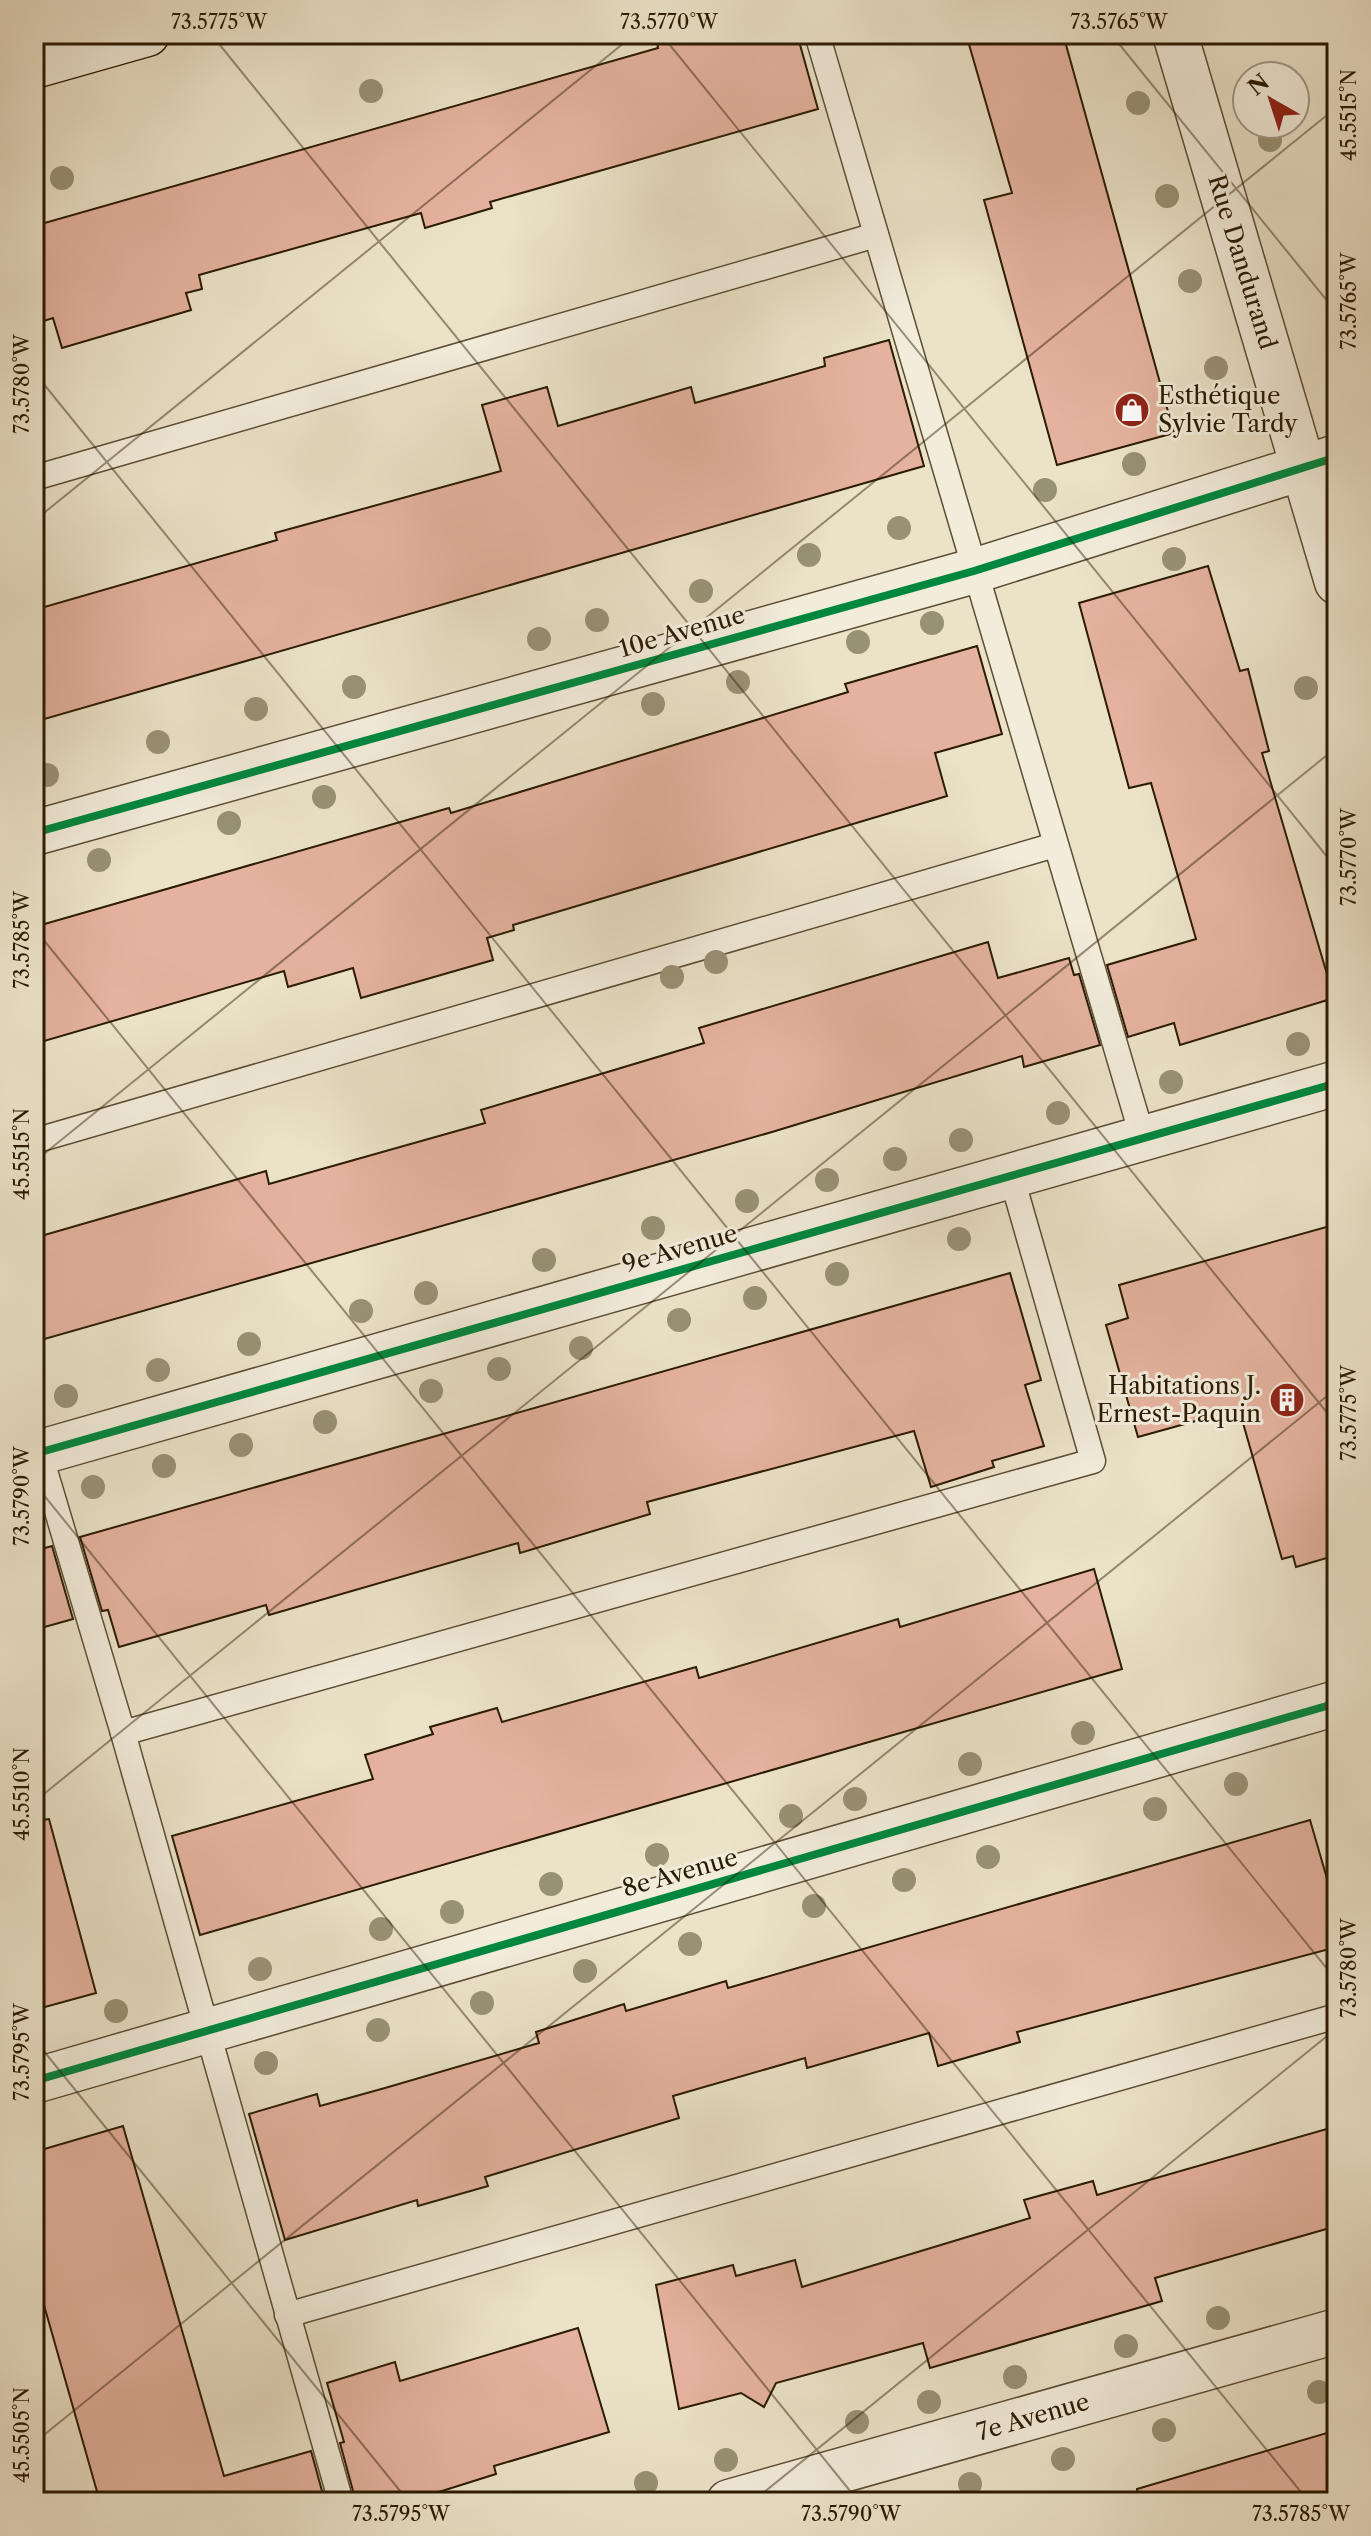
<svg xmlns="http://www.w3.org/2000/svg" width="1371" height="2536" font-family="'Libre Caslon Text',serif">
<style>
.building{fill:#e4b29e;stroke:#2b1b03;stroke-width:2}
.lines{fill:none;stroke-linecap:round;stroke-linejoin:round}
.lane-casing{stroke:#5b4d34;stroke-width:27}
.street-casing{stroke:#5b4d34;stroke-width:47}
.secondary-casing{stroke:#2b1b03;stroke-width:47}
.lane{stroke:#f2ecdb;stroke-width:24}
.street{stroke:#f2ecdb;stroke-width:44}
.secondary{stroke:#f2ecdb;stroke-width:44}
.cycleway-casing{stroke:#f2ecdb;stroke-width:13}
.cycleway{stroke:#00873e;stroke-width:8}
.tree{fill:#989174}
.ticks{fill:none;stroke:#2b1b03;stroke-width:2;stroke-opacity:0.45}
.labels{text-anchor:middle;stroke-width:6;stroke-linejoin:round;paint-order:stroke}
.street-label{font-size:24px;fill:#2b1b03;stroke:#f2ecdb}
.poi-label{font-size:24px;fill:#2b1b03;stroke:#f2ecdb;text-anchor:start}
.neatline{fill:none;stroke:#2b1b03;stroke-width:3}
.ticks-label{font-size:20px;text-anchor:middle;fill:#2b1b03}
</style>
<rect width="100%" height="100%" fill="#ebe2c8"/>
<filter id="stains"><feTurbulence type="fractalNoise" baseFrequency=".0025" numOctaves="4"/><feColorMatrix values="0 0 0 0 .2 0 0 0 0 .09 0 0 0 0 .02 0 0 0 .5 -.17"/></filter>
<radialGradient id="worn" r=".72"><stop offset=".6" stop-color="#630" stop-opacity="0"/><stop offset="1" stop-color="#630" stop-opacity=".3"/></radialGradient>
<!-- building -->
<g class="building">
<polygon points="681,34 797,34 818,109 490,202 492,208 425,228 421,213 199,275 202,289 186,293 191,310 62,348 53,318 34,324 34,226 658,48 657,41"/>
<polygon points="966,34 1063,34 1174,433 1057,465 984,200 1012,193"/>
<polygon points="889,340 924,466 34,722 34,610 277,540 275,533 501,471 482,405 547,387 558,426 691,387 695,403 825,366 824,358"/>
<polygon points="1208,566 1240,671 1248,669 1269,751 1262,753 1334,998 1180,1045 1174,1023 1128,1037 1107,965 1196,939 1151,783 1129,788 1079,603"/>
<polygon points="977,646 1002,734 935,753 947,796 513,925 514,930 487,938 493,960 361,998 353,968 288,987 284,971 34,1044 34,927 449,808 451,813 848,692 845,684"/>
<polygon points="988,942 998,978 1069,958 1074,975 1079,974 1100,1045 1024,1067 1022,1056 772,1132 34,1342 34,1238 266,1171 269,1184 485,1123 481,1110 704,1043 699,1028"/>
<polygon points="1337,1224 1337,1555 1296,1567 1293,1556 1282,1559 1239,1409 1138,1437 1106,1325 1128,1318 1119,1285"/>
<polygon points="1010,1273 1041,1380 1025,1385 1044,1446 992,1461 994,1467 931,1487 914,1431 647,1502 650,1514 520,1553 518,1543 269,1615 266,1605 119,1647 108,1610 102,1611 80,1537"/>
<polygon points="52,1546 73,1619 34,1630 34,1551"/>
<polygon points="1094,1569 1122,1669 200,1935 172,1836 373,1779 365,1755 433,1734 430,1727 497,1708 502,1722 696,1667 699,1678 898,1619 900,1627"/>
<polygon points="49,1819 96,1993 34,2010 34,1821"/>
<polygon points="1310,1820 1337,1913 1337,1947 1017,2032 1020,2042 938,2066 929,2033 807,2068 805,2058 673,2096 679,2118 485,2177 488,2186 418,2206 417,2200 285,2240 249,2114 317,2094 320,2106 385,2088 539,2043 536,2032 624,2004 626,2011 726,1981 728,1988"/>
<polygon points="123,2126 224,2476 311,2451 325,2502 100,2502 34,2270 34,2152"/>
<polygon points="1337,2126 1337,2226 1155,2278 1162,2301 930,2368 923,2343 776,2383 764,2407 741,2393 679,2409 656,2285 733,2265 736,2276 795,2260 802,2287 1030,2218 1024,2200 1093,2181 1097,2195"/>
<polygon points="578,2328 609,2432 494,2466 496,2474 407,2502 356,2502 340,2443 344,2442 327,2383 395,2362 400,2381"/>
<polygon points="1337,2430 1337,2502 1138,2502 1137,2489"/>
</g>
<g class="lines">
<defs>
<g id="lane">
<polyline points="817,34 1143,1139"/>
<polyline points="34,478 876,235"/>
<polyline points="34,1141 1055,845"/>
<polyline points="37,1444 123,1733 341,2502"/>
<polyline points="123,1733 1093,1461 1011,1175"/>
<polyline points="287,2315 1337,2016"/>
</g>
<g id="street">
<polyline points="1175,34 1337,582"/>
<polyline points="34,833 974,571 1337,457"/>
<polyline points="34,1454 1337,1083"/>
<polyline points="34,2081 1337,1703"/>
<polyline points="729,2502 1337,2331"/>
</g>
<polyline id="secondary" points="34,66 147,34"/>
</defs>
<!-- lane casing -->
<use href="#lane" class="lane-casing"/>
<!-- street casing -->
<use href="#street" class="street-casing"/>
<!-- secondary casing -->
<use href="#secondary" class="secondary-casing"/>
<!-- lane -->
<use href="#lane" class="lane"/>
<!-- street -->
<use href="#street" class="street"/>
<!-- secondary -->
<use href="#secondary" class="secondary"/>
<defs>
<g id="cycleway">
<polyline points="34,833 974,571 1337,457"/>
<polyline points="34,1454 1337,1083"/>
<polyline points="34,2081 1337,1703"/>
</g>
</defs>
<!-- cycleway casing -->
<use href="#cycleway" class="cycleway-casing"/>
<!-- cycleway -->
<use href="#cycleway" class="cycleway"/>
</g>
<!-- trees -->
<g class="tree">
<circle cx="371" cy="91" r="12"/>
<circle cx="1138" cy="103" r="12"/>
<circle cx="1270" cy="140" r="12"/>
<circle cx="62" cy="178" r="12"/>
<circle cx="1167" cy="196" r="12"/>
<circle cx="1190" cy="281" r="12"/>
<circle cx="1216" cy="368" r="12"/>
<circle cx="1134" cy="464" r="12"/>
<circle cx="1045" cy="490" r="12"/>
<circle cx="899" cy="528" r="12"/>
<circle cx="809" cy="555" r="12"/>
<circle cx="1174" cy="559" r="12"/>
<circle cx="701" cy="591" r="12"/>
<circle cx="597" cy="620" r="12"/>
<circle cx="932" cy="623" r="12"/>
<circle cx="539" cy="639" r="12"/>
<circle cx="858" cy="642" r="12"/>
<circle cx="738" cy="682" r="12"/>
<circle cx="354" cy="687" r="12"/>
<circle cx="1306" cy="688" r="12"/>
<circle cx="653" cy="704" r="12"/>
<circle cx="256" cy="709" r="12"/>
<circle cx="158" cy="742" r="12"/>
<circle cx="47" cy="775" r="12"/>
<circle cx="324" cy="797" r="12"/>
<circle cx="229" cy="823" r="12"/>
<circle cx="99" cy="860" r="12"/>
<circle cx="716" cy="962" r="12"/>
<circle cx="672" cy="977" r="12"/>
<circle cx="1298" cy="1044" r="12"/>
<circle cx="1171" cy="1082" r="12"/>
<circle cx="1058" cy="1113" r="12"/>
<circle cx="961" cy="1140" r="12"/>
<circle cx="895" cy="1159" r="12"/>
<circle cx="827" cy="1180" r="12"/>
<circle cx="747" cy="1201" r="12"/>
<circle cx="653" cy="1228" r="12"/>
<circle cx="959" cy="1239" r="12"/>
<circle cx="544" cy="1260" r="12"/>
<circle cx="837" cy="1274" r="12"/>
<circle cx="426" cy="1293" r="12"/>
<circle cx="755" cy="1298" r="12"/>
<circle cx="361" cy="1311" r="12"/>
<circle cx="679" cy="1320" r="12"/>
<circle cx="249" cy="1344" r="12"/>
<circle cx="581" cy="1348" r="12"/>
<circle cx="499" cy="1369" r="12"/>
<circle cx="158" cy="1370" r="12"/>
<circle cx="431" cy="1391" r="12"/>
<circle cx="66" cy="1396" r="12"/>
<circle cx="325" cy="1422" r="12"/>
<circle cx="241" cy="1445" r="12"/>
<circle cx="164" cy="1466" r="12"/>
<circle cx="93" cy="1487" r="12"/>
<circle cx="1083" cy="1733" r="12"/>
<circle cx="970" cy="1764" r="12"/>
<circle cx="1236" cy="1784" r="12"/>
<circle cx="855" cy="1799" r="12"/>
<circle cx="1155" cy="1809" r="12"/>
<circle cx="791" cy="1816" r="12"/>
<circle cx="657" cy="1855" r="12"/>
<circle cx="988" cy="1857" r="12"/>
<circle cx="904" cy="1880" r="12"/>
<circle cx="551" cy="1884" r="12"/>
<circle cx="814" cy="1906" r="12"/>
<circle cx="452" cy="1912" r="12"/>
<circle cx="381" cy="1929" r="12"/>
<circle cx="690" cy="1944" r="12"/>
<circle cx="260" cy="1969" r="12"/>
<circle cx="585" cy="1971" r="12"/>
<circle cx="482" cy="2003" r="12"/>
<circle cx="116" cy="2011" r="12"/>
<circle cx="378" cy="2030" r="12"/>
<circle cx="266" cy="2063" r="12"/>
<circle cx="1218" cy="2318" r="12"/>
<circle cx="1126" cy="2346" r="12"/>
<circle cx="1015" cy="2377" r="12"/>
<circle cx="1319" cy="2392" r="12"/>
<circle cx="929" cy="2402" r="12"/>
<circle cx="857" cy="2422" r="12"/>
<circle cx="1164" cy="2430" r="12"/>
<circle cx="1063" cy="2459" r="12"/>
<circle cx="726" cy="2460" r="12"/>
<circle cx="646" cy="2483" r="12"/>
<circle cx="970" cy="2484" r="12"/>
</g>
<!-- ticks -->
<path class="ticks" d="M211 34 1337 1425M661 34 1337 869M1111 34 1337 313M34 372 1337 1981M34 521 635 34M34 928 1309 2502M34 1162 1337 107M34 1483 859 2502M34 1802 1337 747M34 2039 409 2502M34 2443 1337 1388M752 2502 1337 2028"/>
<!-- icons -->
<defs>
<symbol id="shop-disc" viewBox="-11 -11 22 22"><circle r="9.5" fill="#8f2418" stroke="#f2ecdb"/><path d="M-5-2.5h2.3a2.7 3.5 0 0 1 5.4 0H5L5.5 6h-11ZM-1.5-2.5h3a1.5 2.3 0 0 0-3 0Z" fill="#fff"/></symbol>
<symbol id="building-disc" viewBox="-11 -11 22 22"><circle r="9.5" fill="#8f2418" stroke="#f2ecdb"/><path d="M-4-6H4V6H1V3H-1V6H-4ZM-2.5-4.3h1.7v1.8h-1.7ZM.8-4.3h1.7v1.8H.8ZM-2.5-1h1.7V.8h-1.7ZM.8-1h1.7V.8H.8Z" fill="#fff"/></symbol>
</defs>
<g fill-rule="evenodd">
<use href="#shop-disc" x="1112" y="390" width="40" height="40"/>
<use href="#building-disc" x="1267" y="1380" width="40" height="40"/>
</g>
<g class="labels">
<!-- street labels -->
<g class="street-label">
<text transform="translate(1242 262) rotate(73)" y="8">Rue Dandurand</text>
<text transform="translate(682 632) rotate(-16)" y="8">10e Avenue</text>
<text transform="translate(680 1249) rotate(-16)" y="8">9e Avenue</text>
<text transform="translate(680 1873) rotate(-16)" y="8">8e Avenue</text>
<text transform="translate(1033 2417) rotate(-16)" y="8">7e Avenue</text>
</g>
<!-- poi labels -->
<g class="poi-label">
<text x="1158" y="404">Esthétique<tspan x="1158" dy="28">Sylvie Tardy</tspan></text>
<text x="1261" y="1394" text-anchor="end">Habitations J.<tspan x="1261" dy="28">Ernest-Paquin</tspan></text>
</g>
</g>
<!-- margin -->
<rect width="1371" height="2536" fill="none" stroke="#ebe2c8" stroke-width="88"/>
<!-- north arrow -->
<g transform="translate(1271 100) rotate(321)"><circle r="38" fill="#f2ecdb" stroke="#a29885" stroke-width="2"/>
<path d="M0-6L14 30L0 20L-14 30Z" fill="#8f2418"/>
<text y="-12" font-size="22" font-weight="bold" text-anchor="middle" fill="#2b1b03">N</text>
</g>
<rect x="44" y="44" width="1283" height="2448" class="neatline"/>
<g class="ticks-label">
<text x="219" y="29">73.5775°W</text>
<text x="669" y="29">73.5770°W</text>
<text x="1119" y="29">73.5765°W</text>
<text transform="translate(1349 115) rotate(-90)" y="7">45.5515°N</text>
<text transform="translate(1349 301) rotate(-90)" y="7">73.5765°W</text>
<text transform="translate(22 384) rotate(-90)" y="7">73.5780°W</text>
<text transform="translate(1349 857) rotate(-90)" y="7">73.5770°W</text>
<text transform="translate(22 940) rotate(-90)" y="7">73.5785°W</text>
<text transform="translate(22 1154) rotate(-90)" y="7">45.5515°N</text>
<text transform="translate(1349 1413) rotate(-90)" y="7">73.5775°W</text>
<text transform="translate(22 1496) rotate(-90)" y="7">73.5790°W</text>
<text transform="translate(22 1794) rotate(-90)" y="7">45.5510°N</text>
<text transform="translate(1349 1968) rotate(-90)" y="7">73.5780°W</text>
<text transform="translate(22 2052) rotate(-90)" y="7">73.5795°W</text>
<text transform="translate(22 2435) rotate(-90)" y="7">45.5505°N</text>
<text x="401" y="2521">73.5795°W</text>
<text x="851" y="2521">73.5790°W</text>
<text x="1301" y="2521">73.5785°W</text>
</g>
<rect width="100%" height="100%" filter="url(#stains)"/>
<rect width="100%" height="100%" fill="url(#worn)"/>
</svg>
